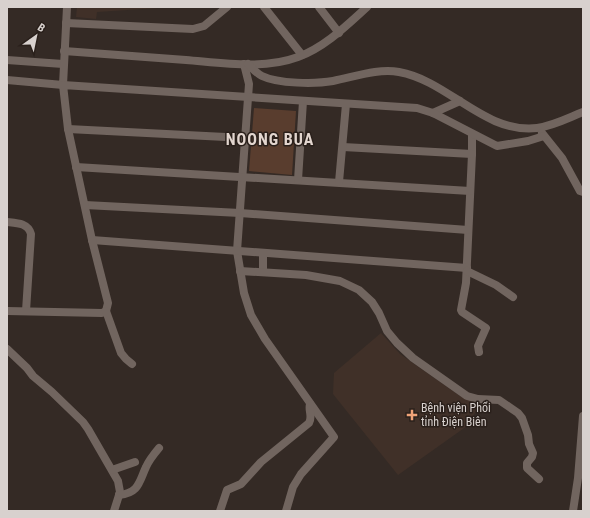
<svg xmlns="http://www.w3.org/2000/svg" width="590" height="518" font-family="'Roboto Condensed',sans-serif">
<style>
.built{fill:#403028}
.green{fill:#593d2e}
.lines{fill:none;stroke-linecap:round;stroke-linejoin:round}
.minor{stroke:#71655f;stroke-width:8}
.poi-dot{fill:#f0a378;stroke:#2a201b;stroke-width:1.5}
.labels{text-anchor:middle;stroke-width:3;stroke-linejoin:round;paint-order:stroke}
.poi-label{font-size:12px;fill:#d8d1ce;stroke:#2a201b;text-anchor:start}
.district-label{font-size:16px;font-weight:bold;letter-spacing:1px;fill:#e3d6cf;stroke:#2a201b}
</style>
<rect width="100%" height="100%" fill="#342a25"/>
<!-- built -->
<g class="built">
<polygon points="77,7 173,7 97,12 96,19 76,17"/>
<polygon points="381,333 400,354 460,396 481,403 467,426 398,475 333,394 334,373"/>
</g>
<!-- green -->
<polygon class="green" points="254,108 296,111 292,175 249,171"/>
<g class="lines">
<!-- minor -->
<g class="minor">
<polyline points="264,7 302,55"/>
<polyline points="319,7 339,33"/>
<polyline points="66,23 193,29 204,26 227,7"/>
<path d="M64 51C105 54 145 57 186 60 222 63 263 70 298 57 325 47 346 26 367 7"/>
<polyline points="7,60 63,64"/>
<polyline points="244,64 249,84 237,251 244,293 251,315 265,339 334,437 301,474 293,487 286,511"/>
<path d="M248 64C252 68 256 73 262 76 278 84 316 84 333 81 354 77 378 68 399 72 449 81 484 134 537 128 553 126 568 118 583 112"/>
<polyline points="7,80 63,85 67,7"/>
<polyline points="433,113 460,101"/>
<polyline points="68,129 245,138"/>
<polyline points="542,133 562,158 580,191 583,192"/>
<polyline points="472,134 472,154 466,283 461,310 462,312 486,328 478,346 479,352"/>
<polyline points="343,147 472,154"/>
<polyline points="76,167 470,191"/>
<polyline points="298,180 303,101"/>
<polyline points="339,182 346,104"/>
<polyline points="85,205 240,213 468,230"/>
<path d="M7 222C17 223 28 223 31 234L26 311"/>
<polyline points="92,240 467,268"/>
<polyline points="263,253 263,272"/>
<polyline points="240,271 306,275 340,281 359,290 372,302 379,313 387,331 397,343 413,358 467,396 478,399 499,400 518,413 522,418 528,435 529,444 533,453 532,457 527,463 527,468 539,479"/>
<polyline points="467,271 496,285 513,297"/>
<polyline points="7,311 102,313 106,311 108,303 92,240 68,129 63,85 417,108 433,113 497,146 528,141 544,136"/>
<polyline points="106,311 121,353 126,359 132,364"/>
<polyline points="7,349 27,368 33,376 52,392 83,422 88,429 118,481 120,492 114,511"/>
<polyline points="112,470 135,462"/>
<path d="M119 495C139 493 139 482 146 467 149 460 154 454 159 448"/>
<path d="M220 511 227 490 241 484 261 462 309 423C313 416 308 411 310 404"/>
<polyline points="573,511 578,478 583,416"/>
</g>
</g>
<!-- markers -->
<path class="poi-dot" d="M410 409h4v4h4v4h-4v4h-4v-4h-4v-4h4z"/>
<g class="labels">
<!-- poi labels -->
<g class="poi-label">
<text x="421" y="412">Bệnh viện Phổi<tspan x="421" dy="14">tỉnh Điện Biên</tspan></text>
</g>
<!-- district labels -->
<g class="district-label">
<text x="270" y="145">NOONG BUA</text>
</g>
</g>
<!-- border -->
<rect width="590" height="518" fill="none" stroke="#d8d1ce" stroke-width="16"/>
<!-- north arrow -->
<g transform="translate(36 36) rotate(33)" stroke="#2a201b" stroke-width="3" paint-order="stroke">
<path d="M0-3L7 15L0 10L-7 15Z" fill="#d8d1ce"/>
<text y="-6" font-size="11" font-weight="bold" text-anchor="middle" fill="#d8d1ce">B</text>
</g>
</svg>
